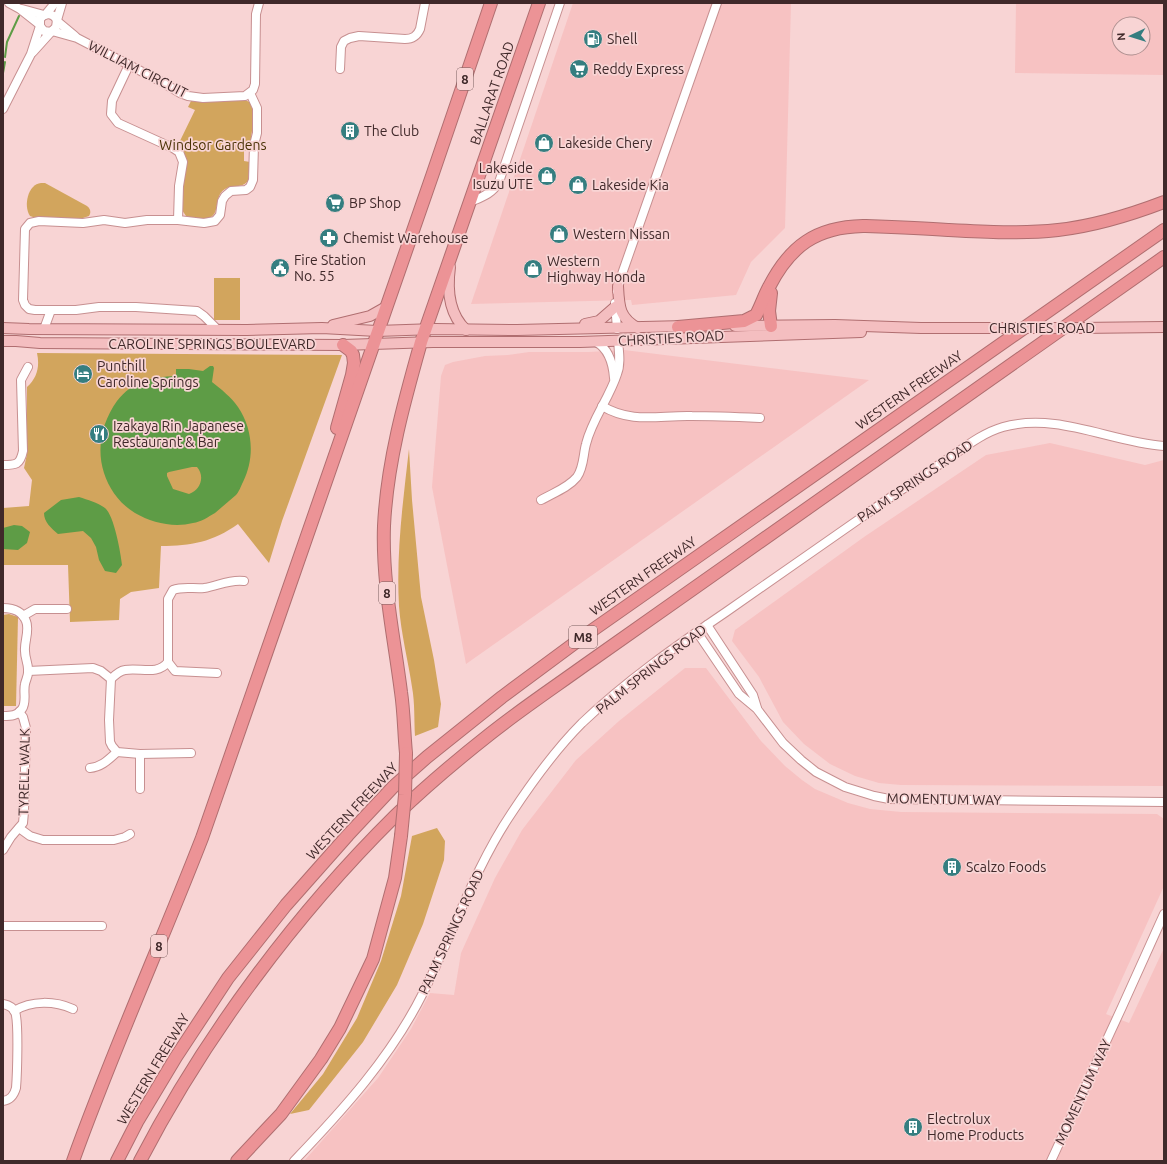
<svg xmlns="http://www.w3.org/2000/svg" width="1167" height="1164" font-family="Ubuntu,sans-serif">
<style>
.built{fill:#f7c2c2;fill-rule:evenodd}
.green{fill:#d2a55d}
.water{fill:#5e9c46;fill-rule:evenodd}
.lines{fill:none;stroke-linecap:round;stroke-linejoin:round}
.stream{stroke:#5e9c46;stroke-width:2}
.minor-casing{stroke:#c79091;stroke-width:10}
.major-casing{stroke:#b06e70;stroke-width:12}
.highway-casing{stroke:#b06e70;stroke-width:14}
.minor{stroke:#fff;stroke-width:8}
.major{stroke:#f4bec0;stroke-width:10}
.highway{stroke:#ec9396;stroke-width:12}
.major-bridge-casing{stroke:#b06e70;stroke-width:12;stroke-linecap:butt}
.highway-bridge-casing{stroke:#b06e70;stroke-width:14;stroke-linecap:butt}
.major-bridge{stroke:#f4bec0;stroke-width:10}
.highway-bridge{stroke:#ec9396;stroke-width:12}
.labels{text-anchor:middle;stroke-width:3.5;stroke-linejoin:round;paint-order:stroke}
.shield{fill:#f8d4d4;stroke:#775c5d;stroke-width:1}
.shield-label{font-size:13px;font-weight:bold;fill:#40292a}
.poi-label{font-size:14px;fill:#40292a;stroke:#f8d4d4;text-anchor:start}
.street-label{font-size:14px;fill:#40292a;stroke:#f8d4d4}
.park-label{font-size:14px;fill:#4a3206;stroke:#f8d4d4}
</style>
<rect width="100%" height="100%" fill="#f8d4d4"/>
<!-- built -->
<g class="built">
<polygon points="573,3 791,3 785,228 751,262 736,295 632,305 631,300 471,304"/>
<path d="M1016 3H1164V75L1015 73ZM1119 24H1143V48H1119Z"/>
<polygon points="624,350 869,380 466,664 432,487 441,376 445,365 453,362 485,356 508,355 529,352 589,352"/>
<polygon points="1050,443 1145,465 1164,460 1164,786 901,785 879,783 855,776 830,764 804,744 783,722 759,677 732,641 735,630 864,537 986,455"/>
<polygon points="685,668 706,668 761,741 785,766 802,780 815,789 848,803 870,809 901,812 1157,814 1164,819 1164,886 1106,1014 1129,1023 1164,948 1164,1161 304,1161 378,1078 411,1029 430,993 454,995 461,953 495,878 522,830 576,760 619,721"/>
</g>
<!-- green -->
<g class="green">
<path d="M244 100 250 102C257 117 250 135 250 150L244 151V161L250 162 248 181C241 189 233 184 225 189 211 198 224 219 202 219 197 219 192 218 186 216L182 210 178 145 195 110 188 107 191 101 200 102Z"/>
<path d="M41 183H45L87 206C91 209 91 213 89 216L83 218H36L30 216C23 206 28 184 41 183Z"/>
<rect x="214" y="278" width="26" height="42"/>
<path d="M37 353 342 355 282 521 269 563 238 524C213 542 191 546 161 546L159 588 131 592 120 599 119 620 70 622 68 565H3V508L29 506 32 480 24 468 27 454V387C37 378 40 367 37 353Z"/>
<path d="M409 449 412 500 421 597 434 660 441 704 438 727 415 736C414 720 415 703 412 687 408 660 401 634 399 606 396 553 403 501 409 449Z"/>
<polygon points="9,614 18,617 16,706 3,706 3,615"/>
<polygon points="437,828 445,841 444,860 423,924 397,985 363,1042 309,1110 290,1114 323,1074 357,1018 381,961 401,896 412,836"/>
</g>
<!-- water -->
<g class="water">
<path d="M210 366H213L214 368 212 382C221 389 231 397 238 407 253 429 255 458 243 482 241 486 239 492 236 495 229 501 222 507 215 513 208 517 201 522 193 523 174 528 152 523 135 513 120 504 109 489 104 473 96 448 102 422 117 401 133 381 151 377 176 376V369H189L203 371ZM192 467H197C205 476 201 490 189 494L173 489 167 476V473L169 472Z"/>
<path d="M79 497C88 500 97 502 105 508 114 515 121 554 122 565L116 573 105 571 99 560 96 547 91 538 83 531 58 534C51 528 44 522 44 513L61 500Z"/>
<polygon points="14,525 22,526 30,532 27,543 18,550 3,549 3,528"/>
</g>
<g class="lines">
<!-- stream -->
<g class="stream">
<polyline points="5,57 7,42 19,16"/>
<polyline points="3,73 5,62"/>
</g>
<defs>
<g id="minor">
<polyline points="9,3 20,9 39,24"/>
<polyline points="22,9 44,15"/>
<polyline points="46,14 55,3"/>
<polyline points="57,20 62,3"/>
<polyline points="57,21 75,36"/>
<polyline points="52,31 77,38 160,81 180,93 188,96 203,98 245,96 253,90 255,84 256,14 259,3"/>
<polyline points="33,52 51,32"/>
<polyline points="129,65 112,101 111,114 118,123 173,148 179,152 183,162 179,186 178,220"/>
<path d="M340 69 341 47 344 41 350 38 359 36 405 39C413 39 417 36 420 29L425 3"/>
<path d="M3 109 31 54 40 26V19C45 12 53 13 57 20L56 27 51 32 44 31 40 26"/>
<path d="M470 202C482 197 492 194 499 182L560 3"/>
<polyline points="617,291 623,271 717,3"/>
<polyline points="615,303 617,329"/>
<polyline points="51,310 35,310 29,309 25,305 23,300 25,229 30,223 39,221 83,223 104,220 125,223 147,220 178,220 204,223 215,221 220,215 222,201 225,196 231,191 246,190 250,187 253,180 254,145 257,133 257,108 250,93"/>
<polyline points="44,329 51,310 76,310 99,307 136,307 197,311 204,316 218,330"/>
<path d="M596 342C609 349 613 364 614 378"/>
<path d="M602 406C632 424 659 415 692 416 715 416 738 417 760 418"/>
<path d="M3 465C16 465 20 465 23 451L21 380 28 367"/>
<path d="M541 500C553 493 568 488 577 477 584 467 583 455 586 444 592 419 609 399 617 374 621 364 619 352 618 341"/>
<path d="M3 608C13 608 22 611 26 621 30 630 24 642 25 651 25 658 28 663 28 669 29 675 26 679 25 684 23 692 27 702 22 709 17 716 11 716 3 716"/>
<polyline points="23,616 35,609 67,609"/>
<polyline points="707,625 753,695 757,708"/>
<polyline points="697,632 739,694 757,709 783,743 801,760 816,772 845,787 874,796 889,799 1164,802"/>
<polyline points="168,662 175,671 217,673"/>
<path d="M28 671 93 668 101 671 111 679C115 675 119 671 125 670 140 667 157 676 168 662V599L173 590C183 586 194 589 204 588 218 586 229 579 244 581"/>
<polyline points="111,679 109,720 110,742 112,746 117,752 140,754 191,753"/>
<path d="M90 768C102 767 109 759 117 752"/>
<polyline points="140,789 140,754"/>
<polyline points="19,828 30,836 43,840 114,840 125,837 130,834"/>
<polyline points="3,850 11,837 23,823 24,812 26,728 23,717 19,712"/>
<polyline points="3,926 102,926"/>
<path d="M3 1004C8 1005 13 1007 15 1012 19 1021 17 1076 16 1088 14 1095 11 1100 3 1101"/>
<path d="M14 1011C32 1000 55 1001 73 1009"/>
<path d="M294 1161C343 1110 391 1057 423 993 453 934 474 869 511 814 532 782 555 750 582 723 626 681 676 646 726 612 772 580 819 547 865 515 892 496 919 478 946 460 964 448 982 433 1003 427 1058 412 1110 442 1164 446"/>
<polyline points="1051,1161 1122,1007 1164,914"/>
</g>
<g id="major">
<path d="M450 267C447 289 449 314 466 330"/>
<path d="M618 286C619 306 619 318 638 328"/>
<polyline points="585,324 599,321 615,307"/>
<polyline points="333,325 370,316 386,307"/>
<polyline points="735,326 835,325 921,328 1007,328"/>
<polyline points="3,328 29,329 247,330 322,328 377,331 435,329 517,330 685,326"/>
<polyline points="1079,328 1164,327"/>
<polyline points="3,341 16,341 40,343 343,345 433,342 580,342 861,332"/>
</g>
<g id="highway">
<polyline points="771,293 769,311 771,326"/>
<path d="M678 327 744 321 756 315C761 306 764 296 769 287 790 246 816 227 863 226 891 227 920 228 948 230 985 232 1021 234 1058 230 1094 226 1130 215 1164 202"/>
<polyline points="337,428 352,375 354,363 353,355 351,351 343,345"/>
<path d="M406 753C404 733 404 712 401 692 394 637 382 582 384 526 387 463 404 402 421 342L539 3"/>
<path d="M73 1161C112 1052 160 946 202 838L432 176 491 3"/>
<polyline points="117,1161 137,1122 176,1057 228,978 286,905 348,835 393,787 427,757 502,697 587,634 1164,230"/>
<path d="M140 1161C205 1036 295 915 395 816 425 787 457 760 490 734 520 710 553 688 585 665 638 628 691 590 744 553 884 454 1024 355 1164 257"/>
<polyline points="237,1161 281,1114 321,1059 340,1028 373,959 395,878 401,836"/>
</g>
</defs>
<!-- minor casing -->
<use href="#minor" class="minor-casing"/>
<!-- major casing -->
<use href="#major" class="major-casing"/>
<!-- highway casing -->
<use href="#highway" class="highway-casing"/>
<!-- minor -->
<use href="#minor" class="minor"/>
<!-- major -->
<use href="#major" class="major"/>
<!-- highway -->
<use href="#highway" class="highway"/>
<defs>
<polyline id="major-bridge" points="1007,328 1079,328"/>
<polyline id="highway-bridge" points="401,836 405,795 406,753"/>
</defs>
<!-- major-bridge casing -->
<use href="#major-bridge" class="major-bridge-casing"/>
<!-- highway-bridge casing -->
<use href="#highway-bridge" class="highway-bridge-casing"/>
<!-- major-bridge -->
<use href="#major-bridge" class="major-bridge"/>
<!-- highway-bridge -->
<use href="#highway-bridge" class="highway-bridge"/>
</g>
<!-- icons -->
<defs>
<symbol id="fuel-disc" viewBox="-11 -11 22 22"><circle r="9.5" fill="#357e80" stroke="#f8d4d4"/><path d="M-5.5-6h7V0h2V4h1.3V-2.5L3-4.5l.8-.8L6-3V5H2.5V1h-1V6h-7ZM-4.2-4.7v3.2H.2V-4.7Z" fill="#fff"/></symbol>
<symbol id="supermarket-disc" viewBox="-11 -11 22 22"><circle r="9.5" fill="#357e80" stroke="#f8d4d4"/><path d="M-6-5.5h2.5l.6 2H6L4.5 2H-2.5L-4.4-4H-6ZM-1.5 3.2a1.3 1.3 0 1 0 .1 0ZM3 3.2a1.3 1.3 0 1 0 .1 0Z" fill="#fff"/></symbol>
<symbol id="building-disc" viewBox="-11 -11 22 22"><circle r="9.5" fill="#357e80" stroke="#f8d4d4"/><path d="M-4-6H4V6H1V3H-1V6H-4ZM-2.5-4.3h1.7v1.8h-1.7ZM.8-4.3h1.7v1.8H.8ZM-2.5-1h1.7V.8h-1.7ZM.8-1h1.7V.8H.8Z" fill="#fff"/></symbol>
<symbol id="shop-disc" viewBox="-11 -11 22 22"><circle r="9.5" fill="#357e80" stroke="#f8d4d4"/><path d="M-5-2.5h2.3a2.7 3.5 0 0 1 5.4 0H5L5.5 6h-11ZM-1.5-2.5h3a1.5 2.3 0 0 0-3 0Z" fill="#fff"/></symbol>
<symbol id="pharmacy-disc" viewBox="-11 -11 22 22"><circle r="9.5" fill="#357e80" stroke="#f8d4d4"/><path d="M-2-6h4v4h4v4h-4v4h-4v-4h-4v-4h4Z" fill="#fff"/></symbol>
<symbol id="civic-disc" viewBox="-11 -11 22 22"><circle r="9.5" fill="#357e80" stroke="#f8d4d4"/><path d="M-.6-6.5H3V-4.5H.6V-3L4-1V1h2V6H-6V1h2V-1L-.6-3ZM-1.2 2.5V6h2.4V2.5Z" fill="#fff"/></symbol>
<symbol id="hotel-disc" viewBox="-11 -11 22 22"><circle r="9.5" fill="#357e80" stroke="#f8d4d4"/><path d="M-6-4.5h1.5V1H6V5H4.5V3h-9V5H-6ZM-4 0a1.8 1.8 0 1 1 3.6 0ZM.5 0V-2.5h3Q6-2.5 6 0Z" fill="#fff"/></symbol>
<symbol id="restaurant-disc" viewBox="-11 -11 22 22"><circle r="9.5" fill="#357e80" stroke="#f8d4d4"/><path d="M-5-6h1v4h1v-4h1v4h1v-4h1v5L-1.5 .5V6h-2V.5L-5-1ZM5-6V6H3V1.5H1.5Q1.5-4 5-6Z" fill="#fff"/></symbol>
</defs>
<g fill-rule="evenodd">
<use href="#fuel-disc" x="582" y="28" width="22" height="22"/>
<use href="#supermarket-disc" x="568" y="58" width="22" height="22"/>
<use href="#building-disc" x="339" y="120" width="22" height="22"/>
<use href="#shop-disc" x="533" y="132" width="22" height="22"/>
<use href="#shop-disc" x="536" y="165" width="22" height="22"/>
<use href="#shop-disc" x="567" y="174" width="22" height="22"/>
<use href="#supermarket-disc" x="324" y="192" width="22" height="22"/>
<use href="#shop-disc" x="548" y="223" width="22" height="22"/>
<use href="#pharmacy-disc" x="318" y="227" width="22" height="22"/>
<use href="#civic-disc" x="269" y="257" width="22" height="22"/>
<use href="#shop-disc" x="522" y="258" width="22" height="22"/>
<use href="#hotel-disc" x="72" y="363" width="22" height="22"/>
<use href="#restaurant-disc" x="88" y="423" width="22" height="22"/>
<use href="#building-disc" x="941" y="856" width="22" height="22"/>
<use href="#building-disc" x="902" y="1116" width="22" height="22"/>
</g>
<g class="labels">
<!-- shield labels -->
<g class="shield">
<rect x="457" y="68" width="16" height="22" rx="3"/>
<rect x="379" y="582" width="16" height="22" rx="3"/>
<rect x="569" y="626" width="28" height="22" rx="3"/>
<rect x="151" y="935" width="16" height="22" rx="3"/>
</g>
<g class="shield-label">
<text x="465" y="84">8</text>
<text x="387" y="598">8</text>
<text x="583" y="642">M8</text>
<text x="159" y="951">8</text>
</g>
<!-- poi labels -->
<g class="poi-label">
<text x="607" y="44">Shell</text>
<text x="593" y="74">Reddy Express</text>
<text x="364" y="136">The Club</text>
<text x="558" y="148">Lakeside Chery</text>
<text x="533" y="173" text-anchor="end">Lakeside<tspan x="533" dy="16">Isuzu UTE</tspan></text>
<text x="592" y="190">Lakeside Kia</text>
<text x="349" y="208">BP Shop</text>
<text x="573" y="239">Western Nissan</text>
<text x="343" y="243">Chemist Warehouse</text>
<text x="294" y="265">Fire Station<tspan x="294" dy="16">No. 55</tspan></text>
<text x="547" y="266">Western<tspan x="547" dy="16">Highway Honda</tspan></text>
<text x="97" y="371">Punthill<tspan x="97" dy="16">Caroline Springs</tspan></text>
<text x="113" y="431">Izakaya Rin Japanese<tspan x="113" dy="16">Restaurant &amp; Bar</tspan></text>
<text x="966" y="872">Scalzo Foods</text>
<text x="927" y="1124">Electrolux<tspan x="927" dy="16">Home Products</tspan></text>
</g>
<!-- street labels -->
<g class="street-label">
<text transform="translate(138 69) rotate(27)" y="5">WILLIAM CIRCUIT</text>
<text transform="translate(492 93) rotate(-71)" y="5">BALLARAT ROAD</text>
<text x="1042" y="333">CHRISTIES ROAD</text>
<text transform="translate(671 338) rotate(-3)" y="5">CHRISTIES ROAD</text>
<text x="212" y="349">CAROLINE SPRINGS BOULEVARD</text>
<text transform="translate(909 390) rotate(-35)" y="5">WESTERN FREEWAY</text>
<text transform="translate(915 481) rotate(-34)" y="5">PALM SPRINGS ROAD</text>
<text transform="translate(643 576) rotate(-35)" y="5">WESTERN FREEWAY</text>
<text transform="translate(651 669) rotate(-38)" y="5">PALM SPRINGS ROAD</text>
<text transform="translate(24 772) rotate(-89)" y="5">TYRELL WALK</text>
<text transform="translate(944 799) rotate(1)" y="5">MOMENTUM WAY</text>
<text transform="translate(352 811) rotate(-47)" y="5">WESTERN FREEWAY</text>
<text transform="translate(451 932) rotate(-65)" y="5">PALM SPRINGS ROAD</text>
<text transform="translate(153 1069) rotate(-59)" y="5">WESTERN FREEWAY</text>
<text transform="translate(1083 1092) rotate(-65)" y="5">MOMENTUM WAY</text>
</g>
<!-- park labels -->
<g class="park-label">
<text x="213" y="150">Windsor Gardens</text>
</g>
</g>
<!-- border -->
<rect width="1167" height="1164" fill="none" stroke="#40292a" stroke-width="8"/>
<!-- north arrow -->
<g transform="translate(1131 36) rotate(266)"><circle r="19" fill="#f8d4d4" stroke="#ae9090"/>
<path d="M0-3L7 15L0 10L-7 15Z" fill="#357e80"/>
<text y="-6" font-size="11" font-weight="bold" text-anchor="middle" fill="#40292a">N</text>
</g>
</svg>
